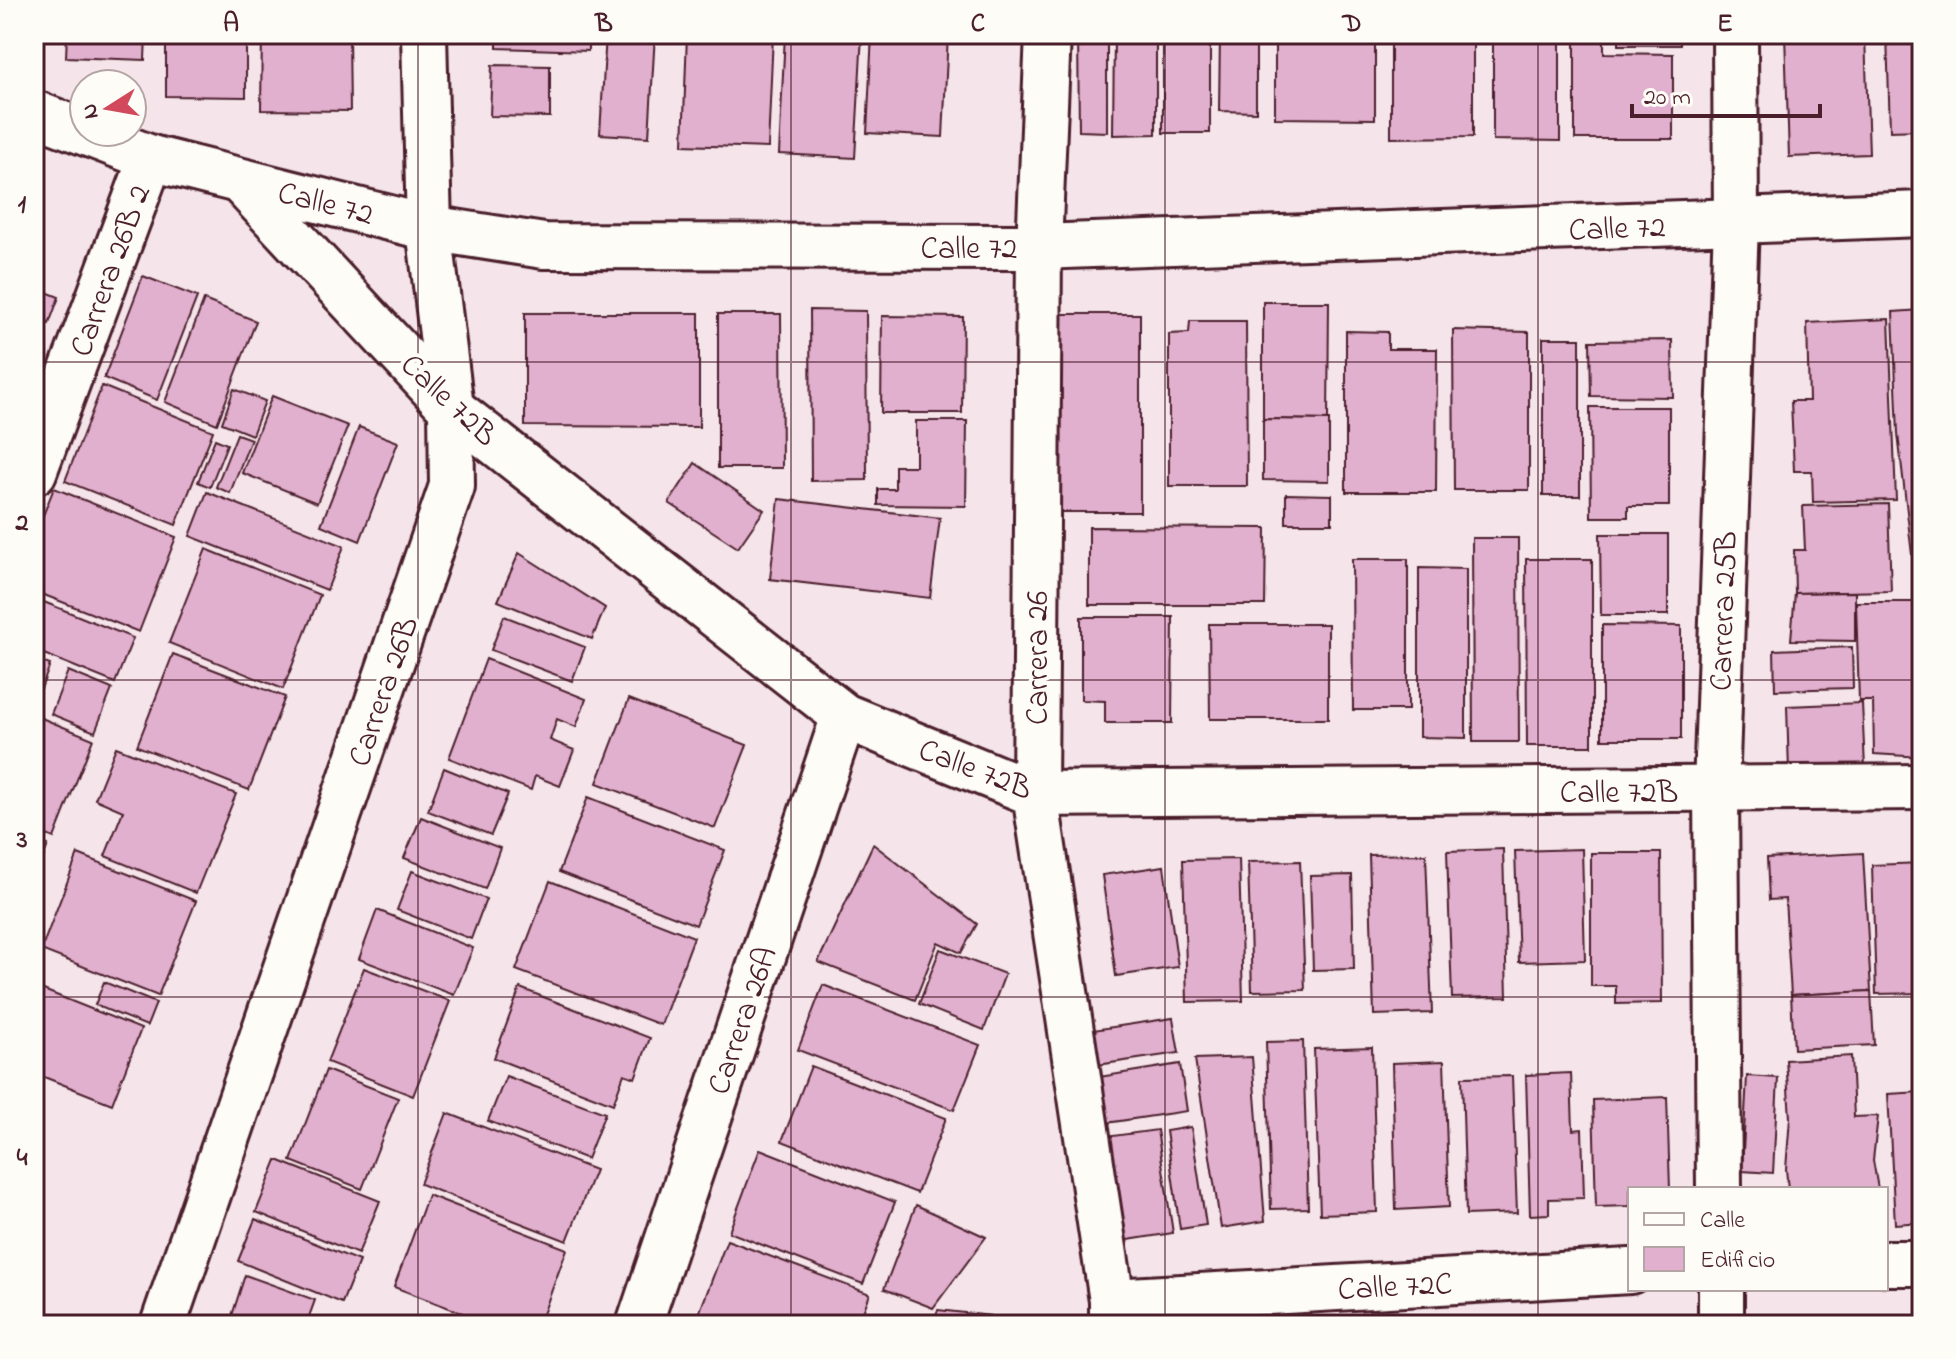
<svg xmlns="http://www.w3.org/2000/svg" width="1956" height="1359" font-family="'Indie Flower',sans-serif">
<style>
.building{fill:#e2b0cf;stroke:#4a1f2b;stroke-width:2}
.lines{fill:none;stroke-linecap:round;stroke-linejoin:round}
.minor-casing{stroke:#4a1f2b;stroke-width:50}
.tertiary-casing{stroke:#4a1f2b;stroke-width:50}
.minor{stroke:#fdfcf7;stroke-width:44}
.tertiary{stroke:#fdfcf7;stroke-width:44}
.grid{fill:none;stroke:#4a1f2b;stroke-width:2;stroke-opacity:0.55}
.labels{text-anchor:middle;stroke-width:8;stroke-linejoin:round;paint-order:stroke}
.street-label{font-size:32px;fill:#4a1f2b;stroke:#fdfcf7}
.neatline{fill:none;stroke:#4a1f2b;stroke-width:3}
.grid-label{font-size:26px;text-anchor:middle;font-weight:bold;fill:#4a1f2b}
</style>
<rect width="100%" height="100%" fill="#f5e5eb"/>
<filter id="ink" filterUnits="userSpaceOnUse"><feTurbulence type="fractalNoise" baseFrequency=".0125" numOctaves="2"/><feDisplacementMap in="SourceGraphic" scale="16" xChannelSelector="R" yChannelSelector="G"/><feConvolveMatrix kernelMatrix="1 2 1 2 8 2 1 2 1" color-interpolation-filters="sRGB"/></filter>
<g filter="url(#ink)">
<!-- building -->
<g class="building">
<polygon points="67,34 146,34 145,60 66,57"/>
<polygon points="166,34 246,34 246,97 166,96"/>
<polygon points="262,34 349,34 350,111 261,110"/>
<polygon points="497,34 588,34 588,51 497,48"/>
<polygon points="606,34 655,34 649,137 600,134"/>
<polygon points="687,34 773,34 768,148 683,145"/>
<polygon points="785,34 862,34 855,158 779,154"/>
<polygon points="872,34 948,34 943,137 867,133"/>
<polygon points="1078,34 1107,34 1107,132 1079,131"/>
<polygon points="1114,34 1156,34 1156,134 1113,135"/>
<rect x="1163" y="34" width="47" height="99"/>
<polygon points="1220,34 1256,34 1256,112 1219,111"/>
<polygon points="1275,34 1375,34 1375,119 1275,118"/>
<polygon points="1391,34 1473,34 1473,137 1391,138"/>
<polygon points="1493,34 1560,34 1560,141 1493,140"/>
<polygon points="1575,34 1604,34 1604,53 1673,54 1673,139 1575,139"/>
<rect x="1619" y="34" width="61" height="11"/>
<polygon points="1785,34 1865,34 1869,154 1789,157"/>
<polygon points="1887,34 1922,34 1922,130 1890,131"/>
<polygon points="492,65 550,66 550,117 490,116"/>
<polygon points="143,276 197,297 157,400 104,378"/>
<polygon points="34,287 59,297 49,324 34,318"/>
<polygon points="204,300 256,321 217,424 165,402"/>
<polygon points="1263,302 1329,302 1328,420 1263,419"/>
<polygon points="810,310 866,311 867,480 811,481"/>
<polygon points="1922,310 1922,555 1912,555 1898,434 1893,312"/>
<polygon points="525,313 699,313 699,427 525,426"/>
<polygon points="718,314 781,314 782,468 718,468"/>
<rect x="1059" y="314" width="81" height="198"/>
<polygon points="882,316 963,317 962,413 881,413"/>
<polygon points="1889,319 1896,500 1813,502 1812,471 1794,471 1791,401 1809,401 1807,323"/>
<polygon points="1190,321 1246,321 1247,486 1169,486 1169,334 1189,333"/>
<polygon points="1453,330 1529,332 1529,490 1454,490"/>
<polygon points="1346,331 1388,332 1388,349 1437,349 1436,492 1346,492"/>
<rect x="1543" y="338" width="37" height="158"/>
<polygon points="1672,340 1673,397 1591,396 1590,341"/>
<polygon points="102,386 213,431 176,525 65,481"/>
<polygon points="234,389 265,401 252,435 222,423"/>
<polygon points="272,396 348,426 317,503 242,473"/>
<polygon points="1590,407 1669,407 1669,506 1628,506 1628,517 1591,517"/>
<polygon points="1263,419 1329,420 1329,481 1263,480"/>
<polygon points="916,421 967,421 966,506 878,505 878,489 895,489 895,466 916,466"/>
<polygon points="359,427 398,442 360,541 321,525"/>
<polygon points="237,434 251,439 230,493 216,487"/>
<polygon points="215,439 227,444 210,487 198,482"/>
<polygon points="695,463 764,510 738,548 669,503"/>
<polygon points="54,488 176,537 139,632 34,591 34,538"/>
<polygon points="207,492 344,546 327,590 190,536"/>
<polygon points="1286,494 1332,495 1332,523 1286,523"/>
<polygon points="779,499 940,518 930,598 770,579"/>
<polygon points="1888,504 1891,591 1795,593 1794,550 1805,550 1803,506"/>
<polygon points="1089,527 1266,528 1265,605 1089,605"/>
<polygon points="1600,534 1668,534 1668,615 1601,615"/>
<polygon points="1472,538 1518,538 1519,742 1473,742"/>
<polygon points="206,549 320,595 283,689 169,643"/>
<polygon points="519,553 605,608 592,639 498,601"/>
<polygon points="1352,559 1408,559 1408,710 1353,710"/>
<polygon points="1526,559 1592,559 1592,746 1527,746"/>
<polygon points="1419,568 1466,569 1466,738 1419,737"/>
<polygon points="1855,592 1855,641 1791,640 1795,593"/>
<polygon points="34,598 133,638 115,683 34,650"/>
<polygon points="1856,602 1922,602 1922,757 1874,754 1873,701 1859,701"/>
<polygon points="504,616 585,647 572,681 491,650"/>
<polygon points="1081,617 1173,617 1172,723 1105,723 1105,701 1081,700"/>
<polygon points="1209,624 1328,624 1328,719 1210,719"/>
<polygon points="1602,625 1681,626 1681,739 1602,739"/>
<polygon points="1852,647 1853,688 1775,690 1774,650"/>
<polygon points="173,654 285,697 249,790 137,746"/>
<polygon points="34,659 50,665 34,707"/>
<polygon points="486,659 586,699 576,727 557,719 550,740 574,750 560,786 535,776 531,790 449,758"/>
<polygon points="68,671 112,689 95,732 51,714"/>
<polygon points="629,699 747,745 715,828 597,783"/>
<polygon points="1862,703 1865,768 1789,772 1787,706"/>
<polygon points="34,715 93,739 54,838 34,830"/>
<polygon points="116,747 236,794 196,893 105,856 123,811 95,799"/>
<polygon points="444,768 508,794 491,835 428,811"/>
<polygon points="588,797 725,850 696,925 559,872"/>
<polygon points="421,817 500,848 485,889 404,858"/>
<polygon points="34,840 48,845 34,881"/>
<polygon points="873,844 977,924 961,953 938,942 915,1000 818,962"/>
<polygon points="1503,849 1507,997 1452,998 1447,851"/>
<polygon points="1582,849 1585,960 1519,962 1515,851"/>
<polygon points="1591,853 1661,853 1662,1003 1616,1004 1616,986 1591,986"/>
<polygon points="1863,853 1871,991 1791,995 1785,899 1769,900 1767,858"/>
<polygon points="78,854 196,901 158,996 41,950"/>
<polygon points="1426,854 1432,1013 1374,1015 1369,855"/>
<polygon points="1239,859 1243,1001 1187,1002 1183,860"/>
<polygon points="1300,861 1305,990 1252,991 1248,862"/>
<polygon points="1922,863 1922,993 1876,994 1872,865"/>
<polygon points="1164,866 1178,967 1116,976 1102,875"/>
<polygon points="412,871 486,899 471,939 397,910"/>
<polygon points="1352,875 1354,969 1313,970 1310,876"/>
<polygon points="550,881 694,937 661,1025 516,970"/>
<polygon points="377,910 473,948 454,995 359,959"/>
<polygon points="940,949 1005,974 984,1030 919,1004"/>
<polygon points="364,968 450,1001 413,1096 327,1062"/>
<polygon points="104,982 156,1003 147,1026 95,1005"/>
<polygon points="823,985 980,1045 954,1110 798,1050"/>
<polygon points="36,987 141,1029 112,1104 34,1073"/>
<polygon points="520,988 650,1038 635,1078 624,1074 613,1104 494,1058"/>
<polygon points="1871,991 1874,1045 1794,1049 1791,995"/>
<polygon points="1173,1018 1179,1053 1097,1065 1093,1030"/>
<polygon points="1303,1041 1308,1208 1271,1209 1266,1042"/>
<polygon points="1372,1047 1377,1212 1320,1214 1314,1049"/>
<polygon points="1851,1056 1854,1117 1878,1116 1873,1160 1878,1189 1788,1189 1786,1169 1790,1118 1786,1060"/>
<polygon points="1252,1057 1265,1221 1221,1228 1195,1059"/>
<polygon points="1444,1061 1449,1207 1396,1210 1392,1063"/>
<polygon points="1180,1064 1187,1111 1106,1123 1099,1077"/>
<polygon points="811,1066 946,1118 917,1193 782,1141"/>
<polygon points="326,1070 398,1098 362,1189 291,1161"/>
<polygon points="1571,1073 1573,1130 1582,1129 1584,1198 1549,1199 1549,1214 1530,1215 1526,1075"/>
<polygon points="506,1076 605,1113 587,1159 488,1121"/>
<polygon points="1512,1076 1517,1213 1466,1215 1462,1077"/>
<polygon points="1747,1076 1778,1078 1773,1173 1742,1171"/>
<polygon points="1922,1092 1922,1222 1895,1224 1888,1094"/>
<polygon points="1667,1097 1670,1189 1630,1189 1630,1206 1596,1207 1593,1100"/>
<polygon points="447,1113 595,1170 567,1241 420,1184"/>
<polygon points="1191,1127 1206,1225 1180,1229 1166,1131"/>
<polygon points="1157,1130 1173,1233 1121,1241 1105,1137"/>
<polygon points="760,1149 895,1202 863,1284 729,1232"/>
<polygon points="277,1160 380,1201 358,1254 256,1212"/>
<polygon points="428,1195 567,1249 539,1325 494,1325 394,1287"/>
<polygon points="916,1205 986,1237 933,1308 884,1289"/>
<polygon points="255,1219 359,1261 342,1303 238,1261"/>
<polygon points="727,1240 870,1294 858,1325 712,1325 697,1319"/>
<polygon points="245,1275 315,1300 306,1325 229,1325"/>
<polygon points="938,1310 991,1316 990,1325 931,1325"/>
</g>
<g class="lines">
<defs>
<g id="minor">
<polyline points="1048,34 1039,247 1035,794 1112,1301 1112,1325"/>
<polyline points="34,113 151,158 429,228 544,246 1039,247 1922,214"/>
<polyline points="240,181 451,408 844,716 1035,794 1922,787"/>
<polyline points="34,472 151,158"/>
<polyline points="1886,1263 1922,1263"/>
<polyline points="1112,1301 1630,1271"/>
<polyline points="163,1325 452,486 451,408 429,228 424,34"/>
<polyline points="639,1325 844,716"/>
</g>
<g id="tertiary">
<polyline points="1719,1189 1716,790 1736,223 1735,34"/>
<polyline points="1721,1289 1721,1325"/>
</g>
</defs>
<!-- minor casing -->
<use href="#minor" class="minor-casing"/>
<!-- tertiary casing -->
<use href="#tertiary" class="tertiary-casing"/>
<!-- minor -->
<use href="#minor" class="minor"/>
<!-- tertiary -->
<use href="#tertiary" class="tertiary"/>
</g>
</g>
<!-- grid -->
<path class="grid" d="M418 34V1325M791 34V1325M1165 34V1325M1538 34V1325M34 362H1922M34 680H1922M34 997H1922"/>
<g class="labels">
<!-- street labels -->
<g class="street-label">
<text transform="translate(326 202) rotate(14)" y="11">Calle 72</text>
<text transform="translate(1617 227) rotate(-2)" y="11">Calle 72</text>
<text x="969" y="258">Calle 72</text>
<text transform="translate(109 270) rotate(-70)" y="11">Carrera 26B 2</text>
<text transform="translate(450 399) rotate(43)" y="11">Calle 72B</text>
<text transform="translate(1722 611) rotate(-88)" y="11">Carrera 25B</text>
<text transform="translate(1036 658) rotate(-90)" y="11">Carrera 26</text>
<text transform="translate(382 691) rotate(-71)" y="11">Carrera 26B</text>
<text transform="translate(976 768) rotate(21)" y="11">Calle 72B</text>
<text x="1619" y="802">Calle 72B</text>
<text transform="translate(741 1020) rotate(-71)" y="11">Carrera 26A</text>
<text transform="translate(1395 1285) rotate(-3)" y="11">Calle 72C</text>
</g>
</g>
<!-- margin -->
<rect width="1956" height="1359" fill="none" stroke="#fdfcf7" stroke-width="88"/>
<!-- legend -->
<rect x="1628" y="1187" width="260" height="104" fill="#fdfcf7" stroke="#b5a4a5" stroke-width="2"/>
<rect x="1644" y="1213" width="40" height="12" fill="#fdfcf7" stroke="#b5a4a5" stroke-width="2"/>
<text x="1700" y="1227" font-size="24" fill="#4a1f2b">Calle</text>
<rect x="1644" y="1247" width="40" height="24" fill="#e2b0cf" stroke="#b5a4a5" stroke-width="2"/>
<text x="1700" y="1267" font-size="24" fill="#4a1f2b">Edificio</text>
<!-- north arrow -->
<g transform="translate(108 108) rotate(259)"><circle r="38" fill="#fdfcf7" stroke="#b5a4a5" stroke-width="2"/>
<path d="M0-6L14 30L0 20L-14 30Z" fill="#d1495b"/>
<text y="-12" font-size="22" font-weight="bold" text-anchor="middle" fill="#4a1f2b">N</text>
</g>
<!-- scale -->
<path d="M1632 104v12h188v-12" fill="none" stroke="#4a1f2b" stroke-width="4"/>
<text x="1644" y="104" font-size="24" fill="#4a1f2b" stroke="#fdfcf7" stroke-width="6" paint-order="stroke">20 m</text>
<rect x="44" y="44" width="1868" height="1271" class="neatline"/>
<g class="grid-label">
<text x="231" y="31">A</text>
<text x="604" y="31">B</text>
<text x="978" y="31">C</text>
<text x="1352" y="31">D</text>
<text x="1725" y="31">E</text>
<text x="22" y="212">1</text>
<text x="22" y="530">2</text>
<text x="22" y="847">3</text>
<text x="22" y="1165">4</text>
</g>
</svg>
